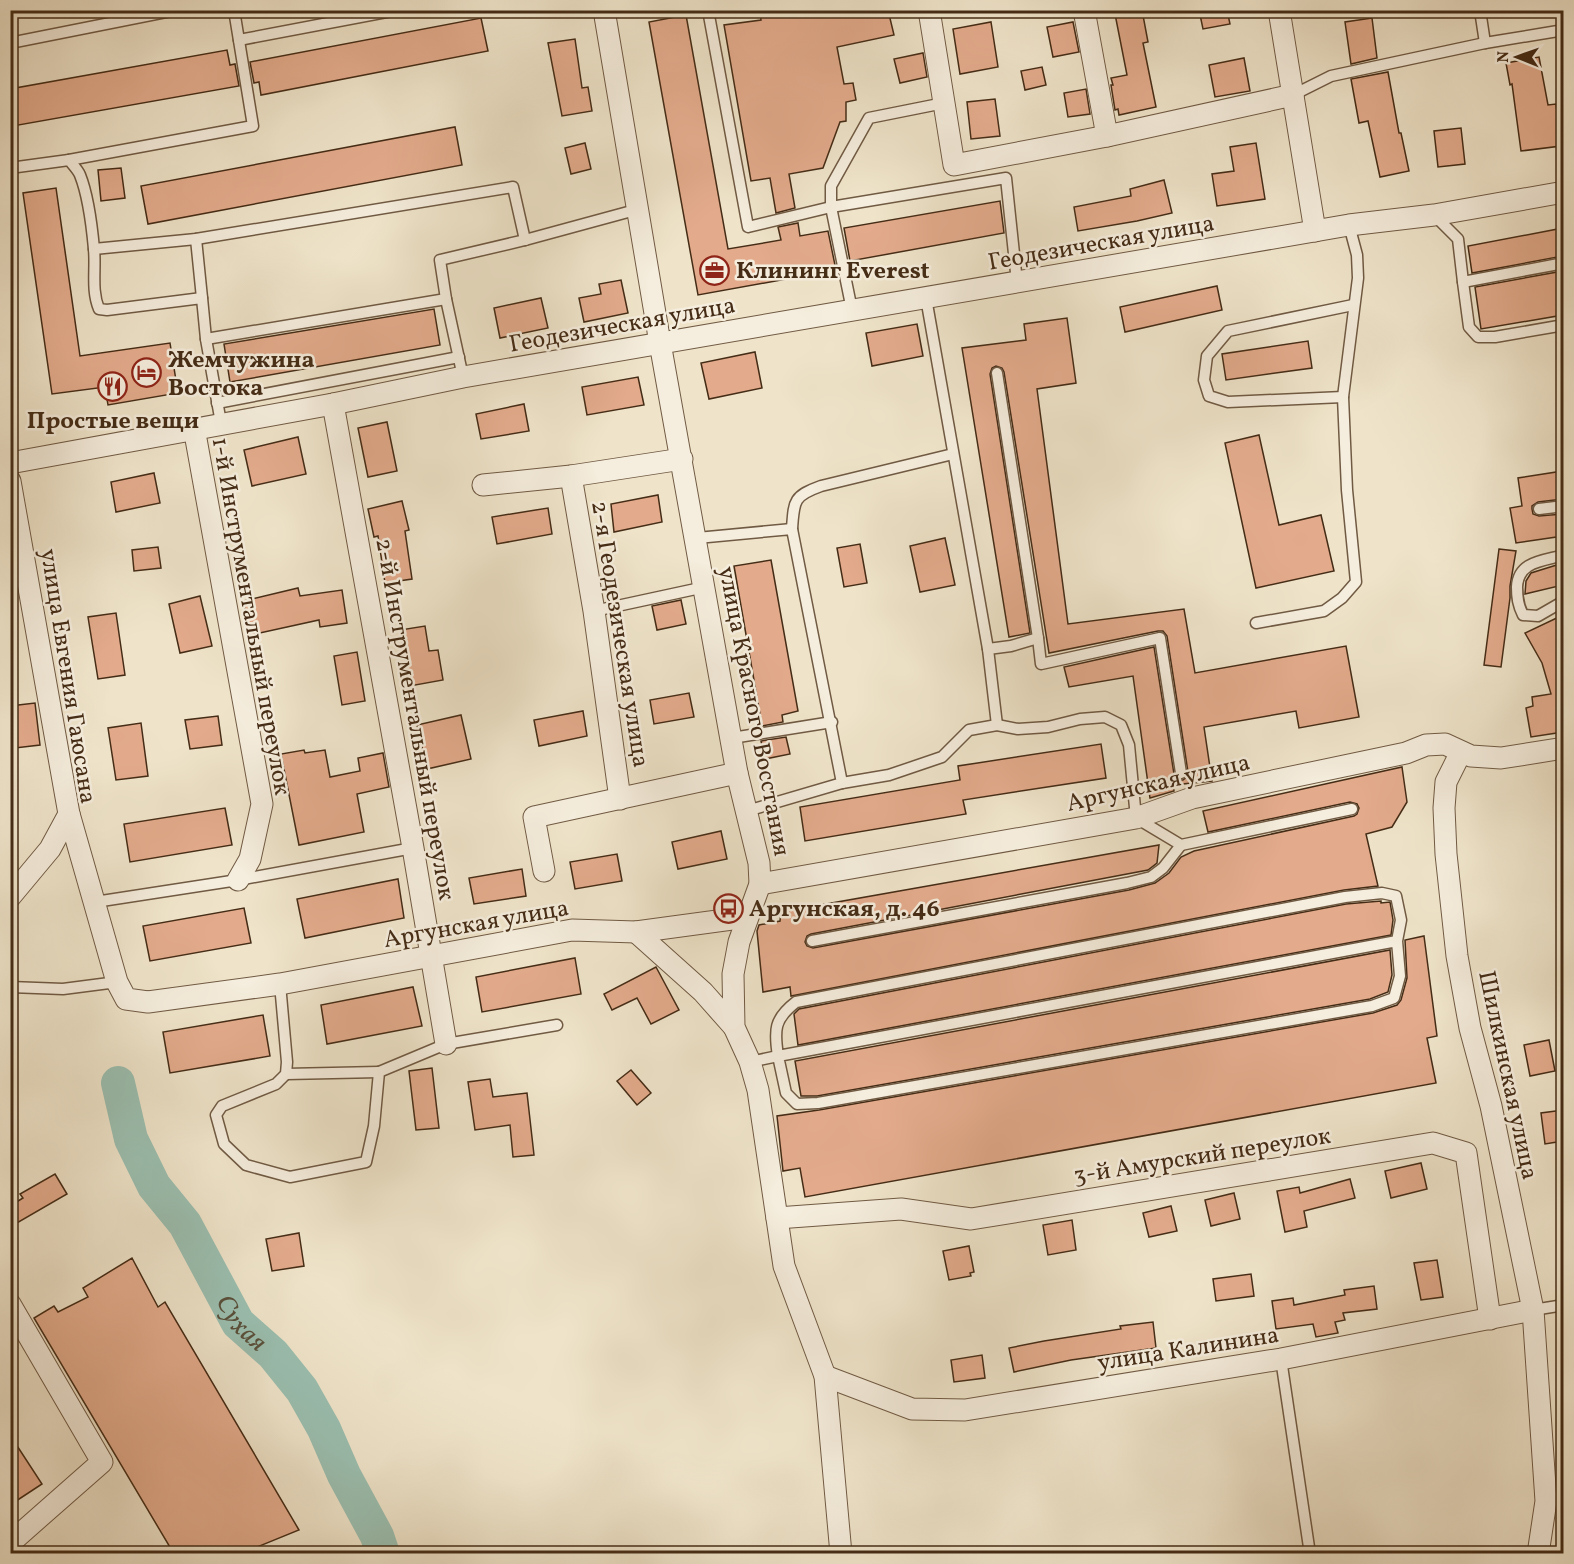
<svg xmlns="http://www.w3.org/2000/svg" width="1574" height="1564" font-family="Vollkorn,serif">
<style>
.lines{fill:none;stroke-linecap:round;stroke-linejoin:round}
.river{stroke:#9bbfb0;stroke-width:34}
.building{fill:#e3ab8c;stroke:#452c16;stroke-width:1.5}
.service-casing{stroke:#705a43;stroke-width:13}
.minor-casing{stroke:#705a43;stroke-width:23}
.service{stroke:#f5eddd;stroke-width:10}
.minor{stroke:#f5eddd;stroke-width:21}
.labels{text-anchor:middle;stroke-width:5;stroke-linejoin:round;paint-order:stroke}
.street-label{font-size:24px;fill:#452c16;stroke:#f5eddd}
.poi-label{font-size:24px;font-weight:bold;fill:#452c16;stroke:#f5eddd;text-anchor:start}
.water-label{font-size:26px;font-style:italic;fill:#5a513c;stroke:#f5eddd}
</style>
<rect width="100%" height="100%" fill="#efe4ca"/>
<filter id="stains"><feTurbulence type="fractalNoise" baseFrequency=".00333" numOctaves="4"/><feColorMatrix values="0 0 0 0 .2 0 0 0 0 .09 0 0 0 0 .02 0 0 0 .5 -.17"/></filter>
<radialGradient id="worn" r=".72"><stop offset=".6" stop-color="#630" stop-opacity="0"/><stop offset="1" stop-color="#630" stop-opacity=".3"/></radialGradient>
<g class="lines">
<!-- river -->
<path class="river" id="s1" d="M118 1083 131 1139 154 1186 185 1224 238 1323 273 1354 302 1390 324 1429 344 1475 377 1536 383 1554"/>
</g>
<!-- building -->
<g class="building">
<polygon points="760,10 888,10 894,35 837,47 844,84 853,83 856,100 846,102 846,121 840,122 823,168 789,174 795,208 776,213 770,178 751,181 724,25 761,20"/>
<polygon points="1133,10 1142,10 1148,42 1143,43 1156,107 1119,115 1118,109 1115,110 1111,85 1113,85 1111,78 1127,75 1115,14"/>
<polygon points="1199,10 1227,10 1230,24 1203,29"/>
<polygon points="686,15 728,249 781,240 778,227 798,223 800,236 828,231 836,270 698,295 649,22"/>
<polygon points="481,18 488,51 261,95 259,82 254,83 250,62"/>
<polygon points="1372,18 1377,58 1351,64 1345,22"/>
<polygon points="991,22 998,67 960,74 953,29"/>
<polygon points="1073,22 1079,52 1053,57 1047,27"/>
<polygon points="575,39 582,88 588,87 592,111 562,116 548,43"/>
<polygon points="227,50 230,65 235,64 239,86 13,126 10,110 10,89"/>
<polygon points="923,53 927,77 900,83 894,59"/>
<polygon points="1539,57 1548,105 1556,104 1561,146 1521,151 1512,84 1510,85 1506,63"/>
<polygon points="1244,58 1250,91 1215,97 1209,65"/>
<polygon points="1042,67 1046,85 1025,90 1021,71"/>
<polygon points="1388,72 1399,133 1401,133 1409,171 1380,177 1368,121 1359,123 1351,79"/>
<polygon points="1086,89 1090,114 1068,117 1064,93"/>
<polygon points="995,99 1000,136 971,139 967,102"/>
<polygon points="455,127 462,165 148,224 141,186"/>
<polygon points="1461,128 1465,164 1438,167 1434,131"/>
<polygon points="585,143 591,169 571,174 565,148"/>
<polygon points="1256,143 1265,199 1217,206 1212,174 1234,171 1230,147"/>
<polygon points="121,168 125,198 101,201 98,170"/>
<polygon points="1164,180 1172,213 1137,221 1078,231 1074,207 1131,196 1130,189"/>
<polygon points="56,188 80,356 170,343 178,393 108,405 105,387 52,394 23,193"/>
<polygon points="1000,201 1004,233 850,261 844,228"/>
<polygon points="1563,228 1563,256 1472,273 1468,246"/>
<polygon points="1563,271 1563,315 1481,329 1475,287"/>
<polygon points="621,280 628,313 584,322 579,298 601,294 599,284"/>
<polygon points="1217,286 1222,310 1125,332 1120,307"/>
<polygon points="541,298 548,328 500,338 494,308"/>
<polygon points="434,309 440,345 230,382 224,344"/>
<polygon points="1067,318 1076,383 1037,389 1068,624 1184,609 1195,673 1346,646 1359,717 1299,728 1296,711 1204,727 1212,781 1173,785 1174,791 1150,798 1133,676 1069,687 1064,667 1154,647 1174,774 1178,780 1183,780 1188,776 1188,772 1167,636 1163,631 1158,631 1049,653 1004,372 1002,368 996,366 992,368 990,374 1030,633 1009,637 962,348 1026,340 1024,324"/>
<polygon points="917,324 923,356 872,366 866,333"/>
<polygon points="1308,341 1312,368 1226,380 1222,354"/>
<polygon points="755,352 762,388 709,399 701,363"/>
<polygon points="638,377 644,405 587,415 582,387"/>
<polygon points="524,404 529,431 481,439 476,414"/>
<polygon points="387,422 397,471 368,477 358,428"/>
<polygon points="1259,435 1279,525 1321,515 1334,571 1256,588 1225,443"/>
<polygon points="298,437 306,474 252,486 244,450"/>
<polygon points="1563,471 1563,499 1538,502 1532,506 1532,509 1533,514 1539,516 1563,514 1563,536 1516,543 1510,508 1522,506 1518,478"/>
<polygon points="154,473 160,503 116,512 111,482"/>
<polygon points="658,495 662,522 614,532 611,504"/>
<polygon points="402,501 409,530 405,531 412,579 385,583 378,536 374,537 368,509"/>
<polygon points="548,508 552,534 497,544 492,517"/>
<polygon points="945,538 955,585 920,592 910,546"/>
<polygon points="860,544 867,583 844,587 837,548"/>
<polygon points="158,547 161,568 134,571 132,550"/>
<polygon points="1499,549 1516,551 1510,586 1510,598 1501,667 1484,665"/>
<polygon points="771,560 798,711 782,715 783,722 762,726 734,566"/>
<polygon points="1563,563 1563,585 1525,594 1526,581 1531,573"/>
<polygon points="298,588 300,596 342,590 347,623 320,627 319,620 251,635 243,601"/>
<polygon points="200,596 212,646 180,653 169,604"/>
<polygon points="681,600 686,624 657,630 652,606"/>
<polygon points="116,613 125,675 98,679 88,617"/>
<polygon points="1563,615 1563,732 1531,737 1526,708 1533,706 1532,697 1551,694 1542,663 1525,633"/>
<polygon points="425,626 429,651 438,650 443,680 410,686 400,630"/>
<polygon points="357,652 365,701 342,705 334,656"/>
<polygon points="689,693 694,717 654,724 650,700"/>
<polygon points="35,703 40,745 15,748 10,706"/>
<polygon points="583,711 587,736 539,746 534,720"/>
<polygon points="461,715 471,759 427,769 417,725"/>
<polygon points="218,716 222,745 190,749 185,720"/>
<polygon points="141,723 148,776 116,780 108,728"/>
<polygon points="786,737 790,754 765,759 761,741"/>
<polygon points="1101,744 1106,778 963,800 966,814 805,841 800,807 960,780 958,766"/>
<polygon points="304,750 305,753 325,750 330,777 360,771 358,758 383,753 389,787 357,794 364,832 299,845 281,754"/>
<polygon points="1402,767 1407,802 1392,827 1366,834 1378,886 1344,890 791,996 790,987 763,992 757,931 759,925 780,921 781,912 1159,845 1157,863 1148,870 811,934 807,936 805,942 807,946 813,948 1129,890 1155,883 1169,873 1181,857 1194,851 1354,816 1357,814 1359,808 1357,804 1350,802 1208,832 1203,811"/>
<polygon points="225,808 232,845 130,862 124,824"/>
<polygon points="721,831 727,859 678,869 672,842"/>
<polygon points="617,854 622,881 575,889 570,862"/>
<polygon points="522,869 526,896 474,904 469,878"/>
<polygon points="398,879 404,918 305,938 297,899"/>
<polygon points="1381,901 1381,903 1390,902 1393,920 1391,935 798,1045 794,1014 799,1009 1346,904"/>
<polygon points="244,908 251,943 150,961 143,926"/>
<polygon points="1424,936 1437,1036 1427,1038 1436,1083 805,1197 800,1168 783,1171 777,1116 819,1110 1373,1013 1397,1005 1401,1000 1407,978 1405,940"/>
<polygon points="1390,950 1392,975 1388,992 1370,999 817,1096 801,1096 795,1061"/>
<polygon points="575,958 581,994 482,1012 476,977"/>
<polygon points="656,967 679,1010 651,1024 637,998 612,1010 604,994"/>
<polygon points="413,987 422,1026 327,1044 321,1005"/>
<polygon points="263,1015 270,1056 170,1073 163,1032"/>
<polygon points="1549,1040 1555,1071 1530,1076 1524,1045"/>
<polygon points="432,1068 439,1128 416,1130 409,1071"/>
<polygon points="631,1070 651,1093 637,1105 617,1081"/>
<polygon points="490,1079 493,1097 527,1093 534,1155 513,1157 510,1125 475,1130 468,1082"/>
<polygon points="1563,1110 1563,1141 1545,1144 1541,1113"/>
<polygon points="1421,1163 1427,1189 1391,1198 1385,1171"/>
<polygon points="55,1174 67,1194 10,1227 10,1206 23,1198 20,1194"/>
<polygon points="1350,1179 1355,1198 1304,1211 1307,1227 1285,1232 1277,1191 1299,1187 1300,1193"/>
<polygon points="1234,1193 1240,1219 1211,1226 1205,1200"/>
<polygon points="1171,1206 1177,1231 1149,1237 1143,1213"/>
<polygon points="1072,1220 1076,1250 1048,1255 1043,1225"/>
<polygon points="299,1233 304,1266 272,1271 266,1239"/>
<polygon points="969,1246 974,1272 970,1273 971,1276 949,1280 943,1251"/>
<polygon points="132,1258 158,1307 165,1302 299,1530 240,1554 174,1554 34,1318 54,1306 58,1312 88,1297 83,1288"/>
<polygon points="1437,1260 1443,1297 1421,1300 1414,1263"/>
<polygon points="1251,1274 1254,1296 1216,1301 1213,1279"/>
<polygon points="1374,1286 1377,1309 1343,1313 1345,1320 1335,1322 1338,1333 1316,1337 1313,1324 1276,1329 1272,1301 1293,1298 1294,1305 1345,1295 1344,1290"/>
<polygon points="1153,1322 1156,1348 1071,1360 1014,1372 1009,1348 1044,1341 1121,1329 1120,1326"/>
<polygon points="982,1355 985,1378 954,1382 951,1360"/>
<polygon points="10,1435 42,1484 10,1505"/>
</g>
<g class="lines">
<defs>
<g id="service">
<polyline points="708,10 748,227 831,207 1006,178 1017,282"/>
<polyline points="1480,10 1485,43"/>
<polyline points="239,40 397,10"/>
<polyline points="10,43 176,10"/>
<polyline points="1293,95 1331,76 1485,43 1564,30"/>
<polyline points="69,160 253,126 234,10"/>
<path d="M10 168 69 160C73 165 78 170 80 175 88 195 92 227 94 249 96 269 91 290 99 309L107 310 202 298 206 339 221 423"/>
<polyline points="1435,216 1458,239 1463,282 1564,263"/>
<polyline points="196,239 202,298"/>
<polyline points="94,249 196,239 513,187 525,240"/>
<polyline points="1463,282 1469,327 1478,337 1495,337 1564,325"/>
<polyline points="926,298 988,649 997,725"/>
<polyline points="852,310 831,207 831,186 869,118 944,103"/>
<polyline points="206,339 446,299"/>
<polyline points="463,377 446,299 440,260 525,240 639,209"/>
<polyline points="1343,397 1228,402 1209,396 1204,380 1207,356 1228,331 1353,305"/>
<polyline points="217,403 459,357"/>
<polyline points="1539,509 1564,506"/>
<path d="M792 529C794 501 793 496 821 486L953 454"/>
<polyline points="697,538 792,529 842,783 747,811"/>
<path d="M1564 555C1543 561 1518 561 1517 587 1517 598 1518 605 1523 615L1538 616 1564 601"/>
<polyline points="594,611 705,587"/>
<polyline points="1256,623 1324,611 1342,598 1356,582 1347,490 1343,397 1358,278 1357,255 1349,225"/>
<polyline points="1038,638 1041,664 1160,638 1181,773"/>
<polyline points="988,649 1011,646 1038,638 997,373"/>
<polyline points="732,738 832,722"/>
<polyline points="842,783 889,775 942,757 969,730 997,725 1018,729 1048,727 1080,719 1105,717 1121,725 1129,745 1136,818 1181,845 1352,809"/>
<polyline points="95,902 238,880 413,848"/>
<polyline points="812,941 1127,883 1151,877 1163,868 1181,845"/>
<polyline points="280,984 287,1062 286,1074 276,1084 222,1106 216,1115 224,1144 246,1165 290,1177 366,1162 374,1126 379,1072 446,1044 557,1025"/>
<polyline points="10,987 63,989 117,982"/>
<path d="M750 1062 778 1056 786 1093 797 1104 818 1103 1372 1006 1394 998 1400 976 1397 941 1401 920 1396 896 1382 893 1345 897 796 1002C774 1019 774 1030 778 1056L1397 941"/>
<polyline points="286,1074 379,1072"/>
<polyline points="1533,1310 1564,1305"/>
<polyline points="1281,1359 1310,1554"/>
</g>
<g id="minor">
<polyline points="604,10 660,343 737,773 759,863 760,884 739,942 733,974 734,1027 750,1062 758,1090 784,1266 825,1376 841,1554"/>
<polyline points="929,10 954,165 1107,136"/>
<polyline points="1084,10 1107,136 1293,95"/>
<polyline points="1279,10 1315,231"/>
<polyline points="333,404 413,848 446,1044"/>
<polyline points="194,428 262,804 250,859 238,880"/>
<polyline points="10,463 333,404 463,377 1349,225 1434,215 1564,192"/>
<polyline points="571,476 594,611 620,799"/>
<polyline points="10,481 69,814 117,982 126,999 148,1002 280,984 572,930 636,932 747,917"/>
<polyline points="483,485 571,476 682,459"/>
<polyline points="1461,752 1446,782 1444,808 1446,854 1457,956 1470,1028 1491,1106 1533,1310 1546,1501 1538,1554"/>
<polyline points="544,871 534,817 737,773"/>
<polyline points="760,884 1136,818 1192,798 1406,753 1426,745 1445,744 1471,756 1501,758 1564,748"/>
<polyline points="10,897 50,849 69,814"/>
<polyline points="636,932 703,992 734,1027"/>
<polyline points="777,1218 901,1209 971,1219 1433,1143 1466,1153 1490,1319"/>
<polyline points="10,1304 102,1462 10,1543"/>
<polyline points="825,1376 912,1409 965,1410 1281,1359 1533,1310"/>
</g>
</defs>
<!-- service casing -->
<use href="#service" class="service-casing"/>
<!-- minor casing -->
<use href="#minor" class="minor-casing"/>
<!-- service -->
<use href="#service" class="service"/>
<!-- minor -->
<use href="#minor" class="minor"/>
</g>
<!-- icons -->
<defs>
<symbol id="office-ring" viewBox="-11 -11 22 22"><circle r="9.5" fill="#f5eddd" stroke="#8f2418" stroke-width="1.5"/><path d="M-6-3h4V-5.5h4V-3h4V5H-6ZM-1-4.5V-3h2v-1.5ZM-6 0V1H6V0Z" fill="#8f2418"/></symbol>
<symbol id="hotel-ring" viewBox="-11 -11 22 22"><circle r="9.5" fill="#f5eddd" stroke="#8f2418" stroke-width="1.5"/><path d="M-6-4.5h1.5V1H6V5H4.5V3h-9V5H-6ZM-4 0a1.8 1.8 0 1 1 3.6 0ZM.5 0V-2.5h3Q6-2.5 6 0Z" fill="#8f2418"/></symbol>
<symbol id="restaurant-ring" viewBox="-11 -11 22 22"><circle r="9.5" fill="#f5eddd" stroke="#8f2418" stroke-width="1.5"/><path d="M-5-6h1v4h1v-4h1v4h1v-4h1v5L-1.5 .5V6h-2V.5L-5-1ZM5-6V6H3V1.5H1.5Q1.5-4 5-6Z" fill="#8f2418"/></symbol>
<symbol id="bus-ring" viewBox="-11 -11 22 22"><circle r="9.5" fill="#f5eddd" stroke="#8f2418" stroke-width="1.5"/><path d="M-5-6H5V4H4V6H2V4H-2V6H-4V4H-5ZM-3.5-4V0h7V-4ZM-3.5 1.2v1.5H-2V1.2ZM2 1.2v1.5H3.5V1.2Z" fill="#8f2418"/></symbol>
</defs>
<g fill-rule="evenodd">
<use href="#office-ring" x="698" y="254" width="33" height="33"/>
<use href="#hotel-ring" x="130" y="356" width="33" height="33"/>
<use href="#restaurant-ring" x="96" y="370" width="33" height="33"/>
<use href="#bus-ring" x="712" y="892" width="33" height="33"/>
</g>
<g class="labels">
<!-- street labels -->
<g class="street-label">
<text transform="translate(1101 242) rotate(-10)" y="8">Геодезическая улица</text>
<text transform="translate(622 324) rotate(-10)" y="8">Геодезическая улица</text>
<text transform="translate(252 616) rotate(80)" y="8">1-й Инструментальный переулок</text>
<text transform="translate(621 634) rotate(81)" y="8">2-я Геодезическая улица</text>
<text transform="translate(69 676) rotate(81)" y="8">улица Евгения Гаюсана</text>
<text transform="translate(755 711) rotate(79)" y="8">улица Красного Восстания</text>
<text transform="translate(416 719) rotate(80)" y="8">2-й Инструментальный переулок</text>
<text transform="translate(1158 782) rotate(-13)" y="8">Аргунская улица</text>
<text transform="translate(476 923) rotate(-10)" y="8">Аргунская улица</text>
<text transform="translate(1509 1075) rotate(78)" y="8">Шилкинская улица</text>
<text transform="translate(1202 1155) rotate(-9)" y="8">3-й Амурский переулок</text>
<text transform="translate(1188 1348) rotate(-9)" y="8">улица Калинина</text>
</g>
<!-- poi labels -->
<g class="poi-label">
<text x="736" y="278">Клининг Everest</text>
<text x="168" y="367">Жемчужина<tspan x="168" dy="28">Востока</tspan></text>
<text x="113" y="428" text-anchor="middle">Простые вещи</text>
<text x="749" y="916">Аргунская, д. 46</text>
</g>
<!-- water labels -->
<g class="water-label">
<text dy="9" stroke="none"><textPath href="#s1" startOffset="273">Сухая</textPath></text>
</g>
</g>
<!-- margin -->
<rect width="1574" height="1564" fill="none" stroke="#efe4ca" stroke-width="36"/>
<rect x="12" y="12" width="1550" height="1540" fill="none" stroke="#452c16" stroke-width="3"/>
<rect x="18" y="18" width="1538" height="1528" fill="none" stroke="#452c16" stroke-width="1.5"/>
<!-- north arrow -->
<g transform="translate(1517 57) rotate(271)" stroke="#f5eddd" stroke-width="4.5" paint-order="stroke">
<path d="M0-4.5L10 22L0 15L-10 22Z" fill="#452c16"/>
<text y="-9" font-size="16" font-weight="bold" text-anchor="middle" fill="#452c16">N</text>
</g>
<rect width="100%" height="100%" filter="url(#stains)"/>
<rect width="100%" height="100%" fill="url(#worn)"/>
</svg>
